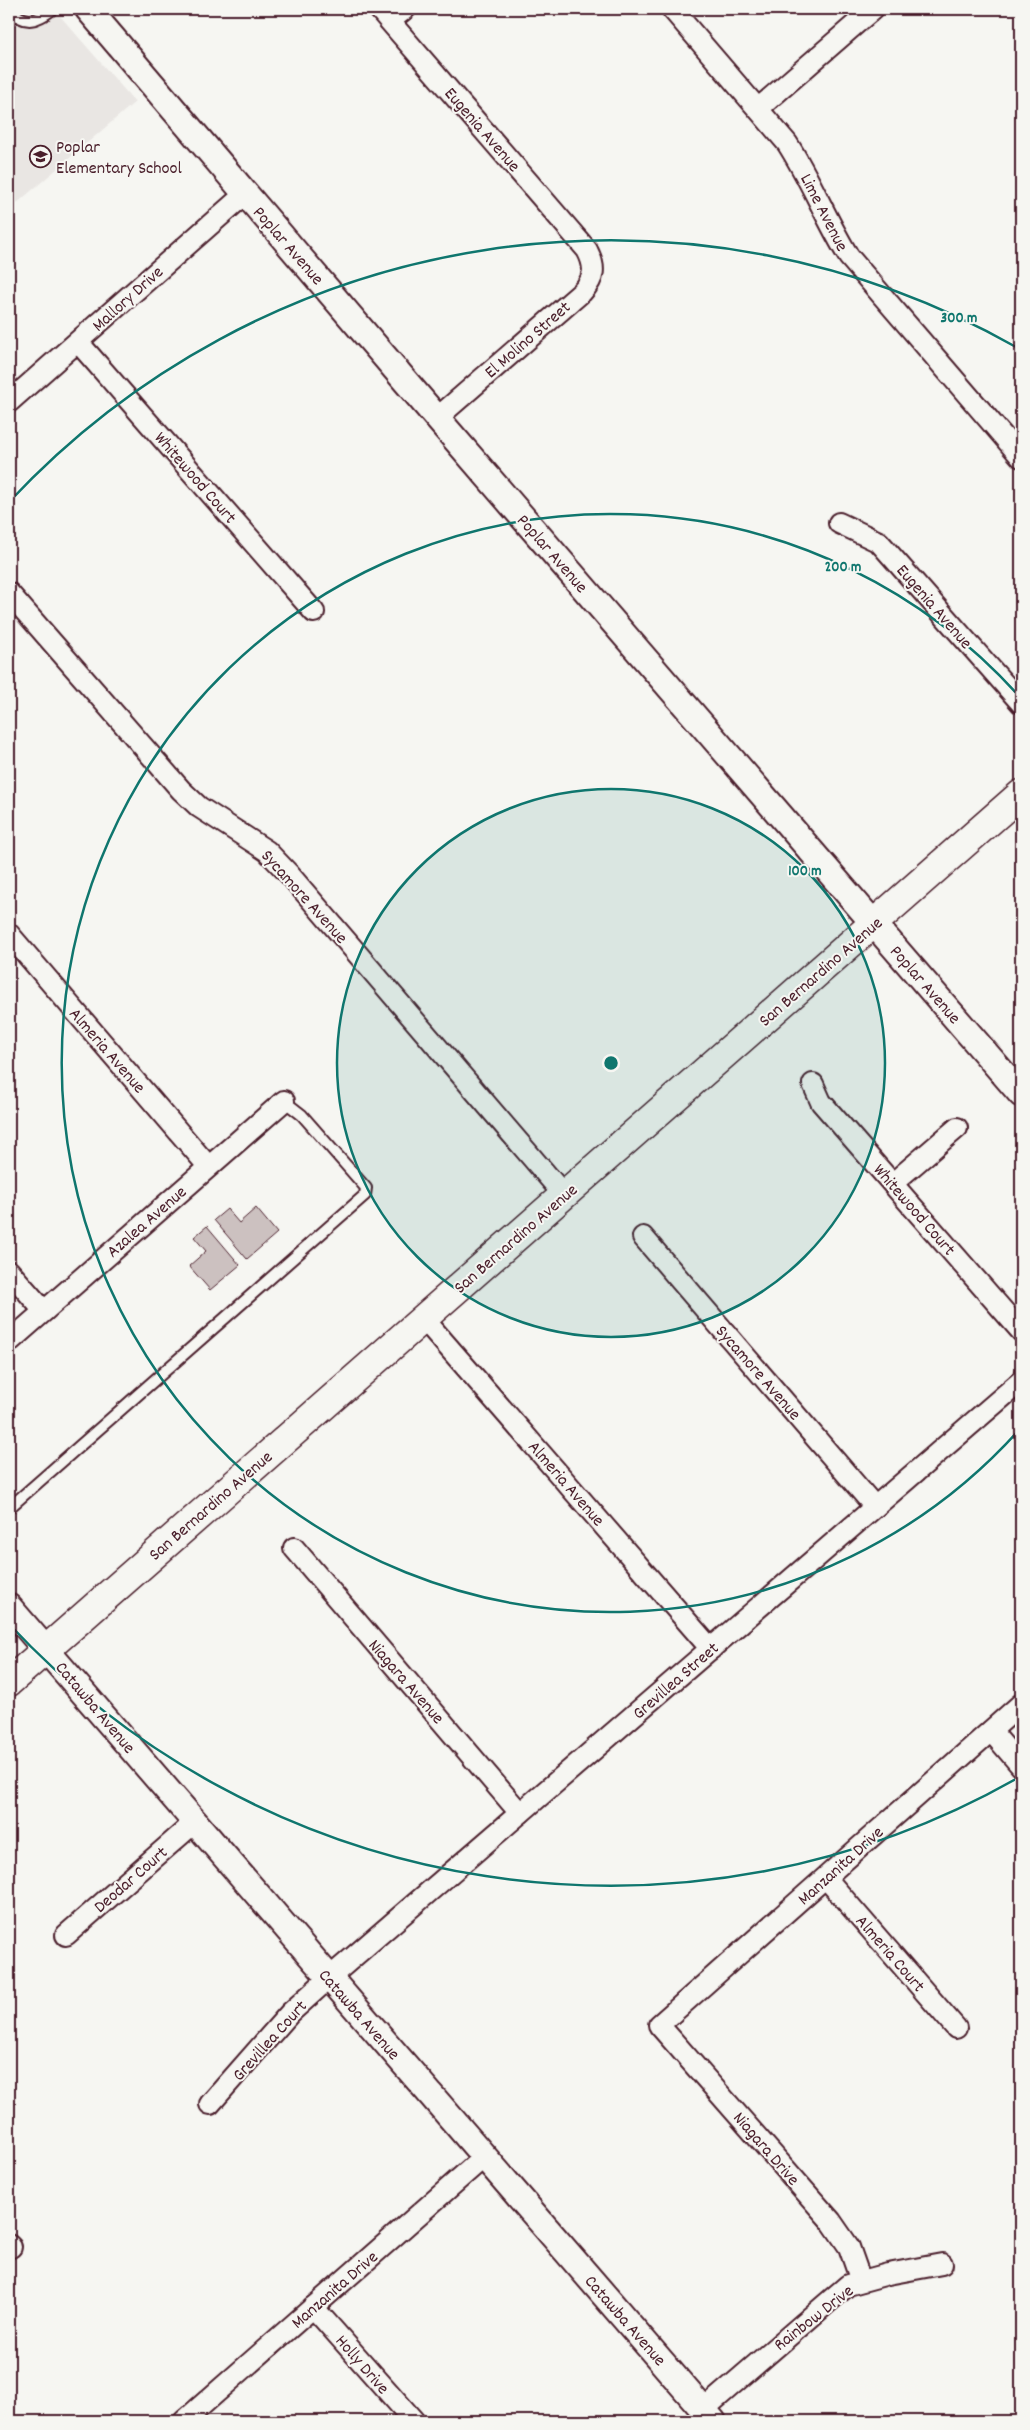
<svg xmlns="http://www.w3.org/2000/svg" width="1030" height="2430" font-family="Dekko,sans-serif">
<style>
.built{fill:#e9e6e3}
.building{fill:#ccc1c0;stroke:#4a1f2b}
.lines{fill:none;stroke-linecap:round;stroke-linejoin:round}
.service-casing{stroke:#4a1f2b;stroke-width:14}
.minor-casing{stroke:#4a1f2b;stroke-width:24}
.tertiary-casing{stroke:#4a1f2b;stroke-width:29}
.secondary-casing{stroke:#4a1f2b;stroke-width:31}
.service{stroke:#f6f6f2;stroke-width:10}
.minor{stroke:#f6f6f2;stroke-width:20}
.tertiary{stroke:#f6f6f2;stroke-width:25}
.secondary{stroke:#f6f6f2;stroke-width:28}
.ring{fill:none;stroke:#0f766e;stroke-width:2.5}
.labels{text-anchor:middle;stroke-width:4;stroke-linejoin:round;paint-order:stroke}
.street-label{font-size:18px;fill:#4a1f2b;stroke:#f6f6f2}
.poi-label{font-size:18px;fill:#4a1f2b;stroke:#f6f6f2;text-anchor:start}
.centre{fill:#0f766e;stroke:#f6f6f2;stroke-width:2.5}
.ring-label{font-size:15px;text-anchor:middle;font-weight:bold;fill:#0f766e;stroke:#f6f6f2;stroke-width:4;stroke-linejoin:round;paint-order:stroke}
</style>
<rect width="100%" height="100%" fill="#f6f6f2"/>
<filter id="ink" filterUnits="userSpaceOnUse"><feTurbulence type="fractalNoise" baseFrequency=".02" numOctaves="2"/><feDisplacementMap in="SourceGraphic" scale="10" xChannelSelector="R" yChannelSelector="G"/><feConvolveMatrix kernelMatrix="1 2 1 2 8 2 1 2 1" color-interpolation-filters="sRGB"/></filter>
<g filter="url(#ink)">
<!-- built -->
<polygon class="built" points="9,9 54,9 135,102 9,210"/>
<!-- building -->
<g class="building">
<polygon points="256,1208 277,1233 247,1259 214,1220 227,1209 239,1223"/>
<polygon points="207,1226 240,1265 210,1290 189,1266 206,1251 194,1237"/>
</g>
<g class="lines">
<defs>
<g id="service">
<path d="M10 9C25 26 37 21 53 9"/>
<polyline points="9,1508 365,1195 366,1188 302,1115 284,1101"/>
</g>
<g id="minor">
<path d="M379 9 587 250C596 267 595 278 582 292L437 418"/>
<path d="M672 9 787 143C811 180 826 220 849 257L1021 457"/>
<polyline points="390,21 405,9"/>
<polyline points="759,108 873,9"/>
<polyline points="78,342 314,612"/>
<polyline points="9,402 245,194"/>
<polyline points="839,523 879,542 1021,703"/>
<polyline points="9,593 181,790 199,807 267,851 289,874 564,1195"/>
<polyline points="9,934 208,1166"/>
<polyline points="813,1084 821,1102 1021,1331"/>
<polyline points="893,1183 957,1128"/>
<polyline points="643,1237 875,1507"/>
<polyline points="9,1271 44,1311"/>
<polyline points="423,1318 711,1649"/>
<polyline points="9,1342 284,1101"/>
<polyline points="294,1548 520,1813"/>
<polyline points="991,1731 1021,1766"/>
<polyline points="826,1878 956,2028"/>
<polyline points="66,1935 194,1823"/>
<polyline points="210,2104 290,2013 329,1978 1021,1381"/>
<polyline points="9,2245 11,2247 9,2248"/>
<polyline points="861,2281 849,2247 831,2221 659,2025 1021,1704"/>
<polyline points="313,2307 414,2421"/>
<polyline points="703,2410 848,2285 888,2274 942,2264"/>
<polyline points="184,2421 484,2157"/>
</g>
<g id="tertiary">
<polyline points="88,9 437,418 1021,1094"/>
<polyline points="9,1607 713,2421"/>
</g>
<polyline id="secondary" points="9,1682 1021,794"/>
</defs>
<!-- service casing -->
<use href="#service" class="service-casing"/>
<!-- minor casing -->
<use href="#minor" class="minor-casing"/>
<!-- tertiary casing -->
<use href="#tertiary" class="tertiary-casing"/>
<!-- secondary casing -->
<use href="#secondary" class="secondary-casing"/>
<!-- service -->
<use href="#service" class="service"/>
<!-- minor -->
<use href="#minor" class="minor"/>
<!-- tertiary -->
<use href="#tertiary" class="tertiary"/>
<!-- secondary -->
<use href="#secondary" class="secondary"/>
</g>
</g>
<!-- distance rings -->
<circle cx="611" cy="1063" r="274" fill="#0f766e" fill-opacity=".12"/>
<g class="ring">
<circle cx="611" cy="1063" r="274"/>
<path d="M1019 1430A549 549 0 1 1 1019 696"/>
<path d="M1016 1779A823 823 0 0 1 9 1624M9 502A823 823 0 0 1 1016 347"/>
</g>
<!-- icons -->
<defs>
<symbol id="school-ring" viewBox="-11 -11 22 22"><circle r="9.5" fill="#f6f6f2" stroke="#4a1f2b" stroke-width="1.5"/><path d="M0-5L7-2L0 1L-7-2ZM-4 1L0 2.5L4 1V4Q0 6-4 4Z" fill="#4a1f2b"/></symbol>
</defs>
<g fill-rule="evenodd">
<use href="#school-ring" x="28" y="144" width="25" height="25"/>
</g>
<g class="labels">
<!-- street labels -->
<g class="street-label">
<text transform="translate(483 129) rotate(49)" y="6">Eugenia Avenue</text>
<text transform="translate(825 212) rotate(63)" y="6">Lime Avenue</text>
<text transform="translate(289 245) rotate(49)" y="6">Poplar Avenue</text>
<text transform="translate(127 298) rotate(-42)" y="6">Mallory Drive</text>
<text transform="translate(527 339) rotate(-41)" y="6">El Molino Street</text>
<text transform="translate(196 477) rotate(49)" y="6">Whitewood Court</text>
<text transform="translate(553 553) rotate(49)" y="6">Poplar Avenue</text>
<text transform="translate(935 606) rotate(49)" y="6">Eugenia Avenue</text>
<text transform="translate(305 896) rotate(48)" y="6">Sycamore Avenue</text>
<text transform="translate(820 971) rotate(-41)" y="6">San Bernardino Avenue</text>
<text transform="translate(926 984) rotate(49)" y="6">Poplar Avenue</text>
<text transform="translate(108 1050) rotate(49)" y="6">Almeria Avenue</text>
<text transform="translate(915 1209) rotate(49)" y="6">Whitewood Court</text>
<text transform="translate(146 1221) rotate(-41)" y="6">Azalea Avenue</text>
<text transform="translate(515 1238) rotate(-41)" y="6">San Bernardino Avenue</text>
<text transform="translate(759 1372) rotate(49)" y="6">Sycamore Avenue</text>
<text transform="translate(567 1483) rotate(49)" y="6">Almeria Avenue</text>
<text transform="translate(210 1505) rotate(-41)" y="6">San Bernardino Avenue</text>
<text transform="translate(675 1680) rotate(-41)" y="6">Grevillea Street</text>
<text transform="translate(407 1681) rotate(49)" y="6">Niagara Avenue</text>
<text transform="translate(96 1707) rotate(50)" y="6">Catawba Avenue</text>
<text transform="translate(840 1865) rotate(-42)" y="6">Manzanita Drive</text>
<text transform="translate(130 1879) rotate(-41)" y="6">Deodar Court</text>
<text transform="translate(891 1953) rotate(49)" y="6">Almeria Court</text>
<text transform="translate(360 2014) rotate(49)" y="6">Catawba Avenue</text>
<text transform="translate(269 2040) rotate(-48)" y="6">Grevillea Court</text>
<text transform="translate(767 2148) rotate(49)" y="6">Niagara Drive</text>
<text transform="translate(334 2289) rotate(-41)" y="6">Manzanita Drive</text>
<text transform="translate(813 2317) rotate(-38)" y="6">Rainbow Drive</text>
<text transform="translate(626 2320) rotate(49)" y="6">Catawba Avenue</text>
<text transform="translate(363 2364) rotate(49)" y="6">Holly Drive</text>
</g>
<!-- poi labels -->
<g class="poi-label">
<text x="56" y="152">Poplar<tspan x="56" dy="21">Elementary School</tspan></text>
</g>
</g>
<circle cx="611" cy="1063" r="8" class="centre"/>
<g class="ring-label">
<text x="959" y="322">300 m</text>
<text x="843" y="571">200 m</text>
<text x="805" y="875">100 m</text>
</g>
<!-- margin -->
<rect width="1030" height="2430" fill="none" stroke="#f6f6f2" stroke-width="30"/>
<rect x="15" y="15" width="1000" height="2400" fill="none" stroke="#4a1f2b" stroke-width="2" filter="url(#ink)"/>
</svg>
